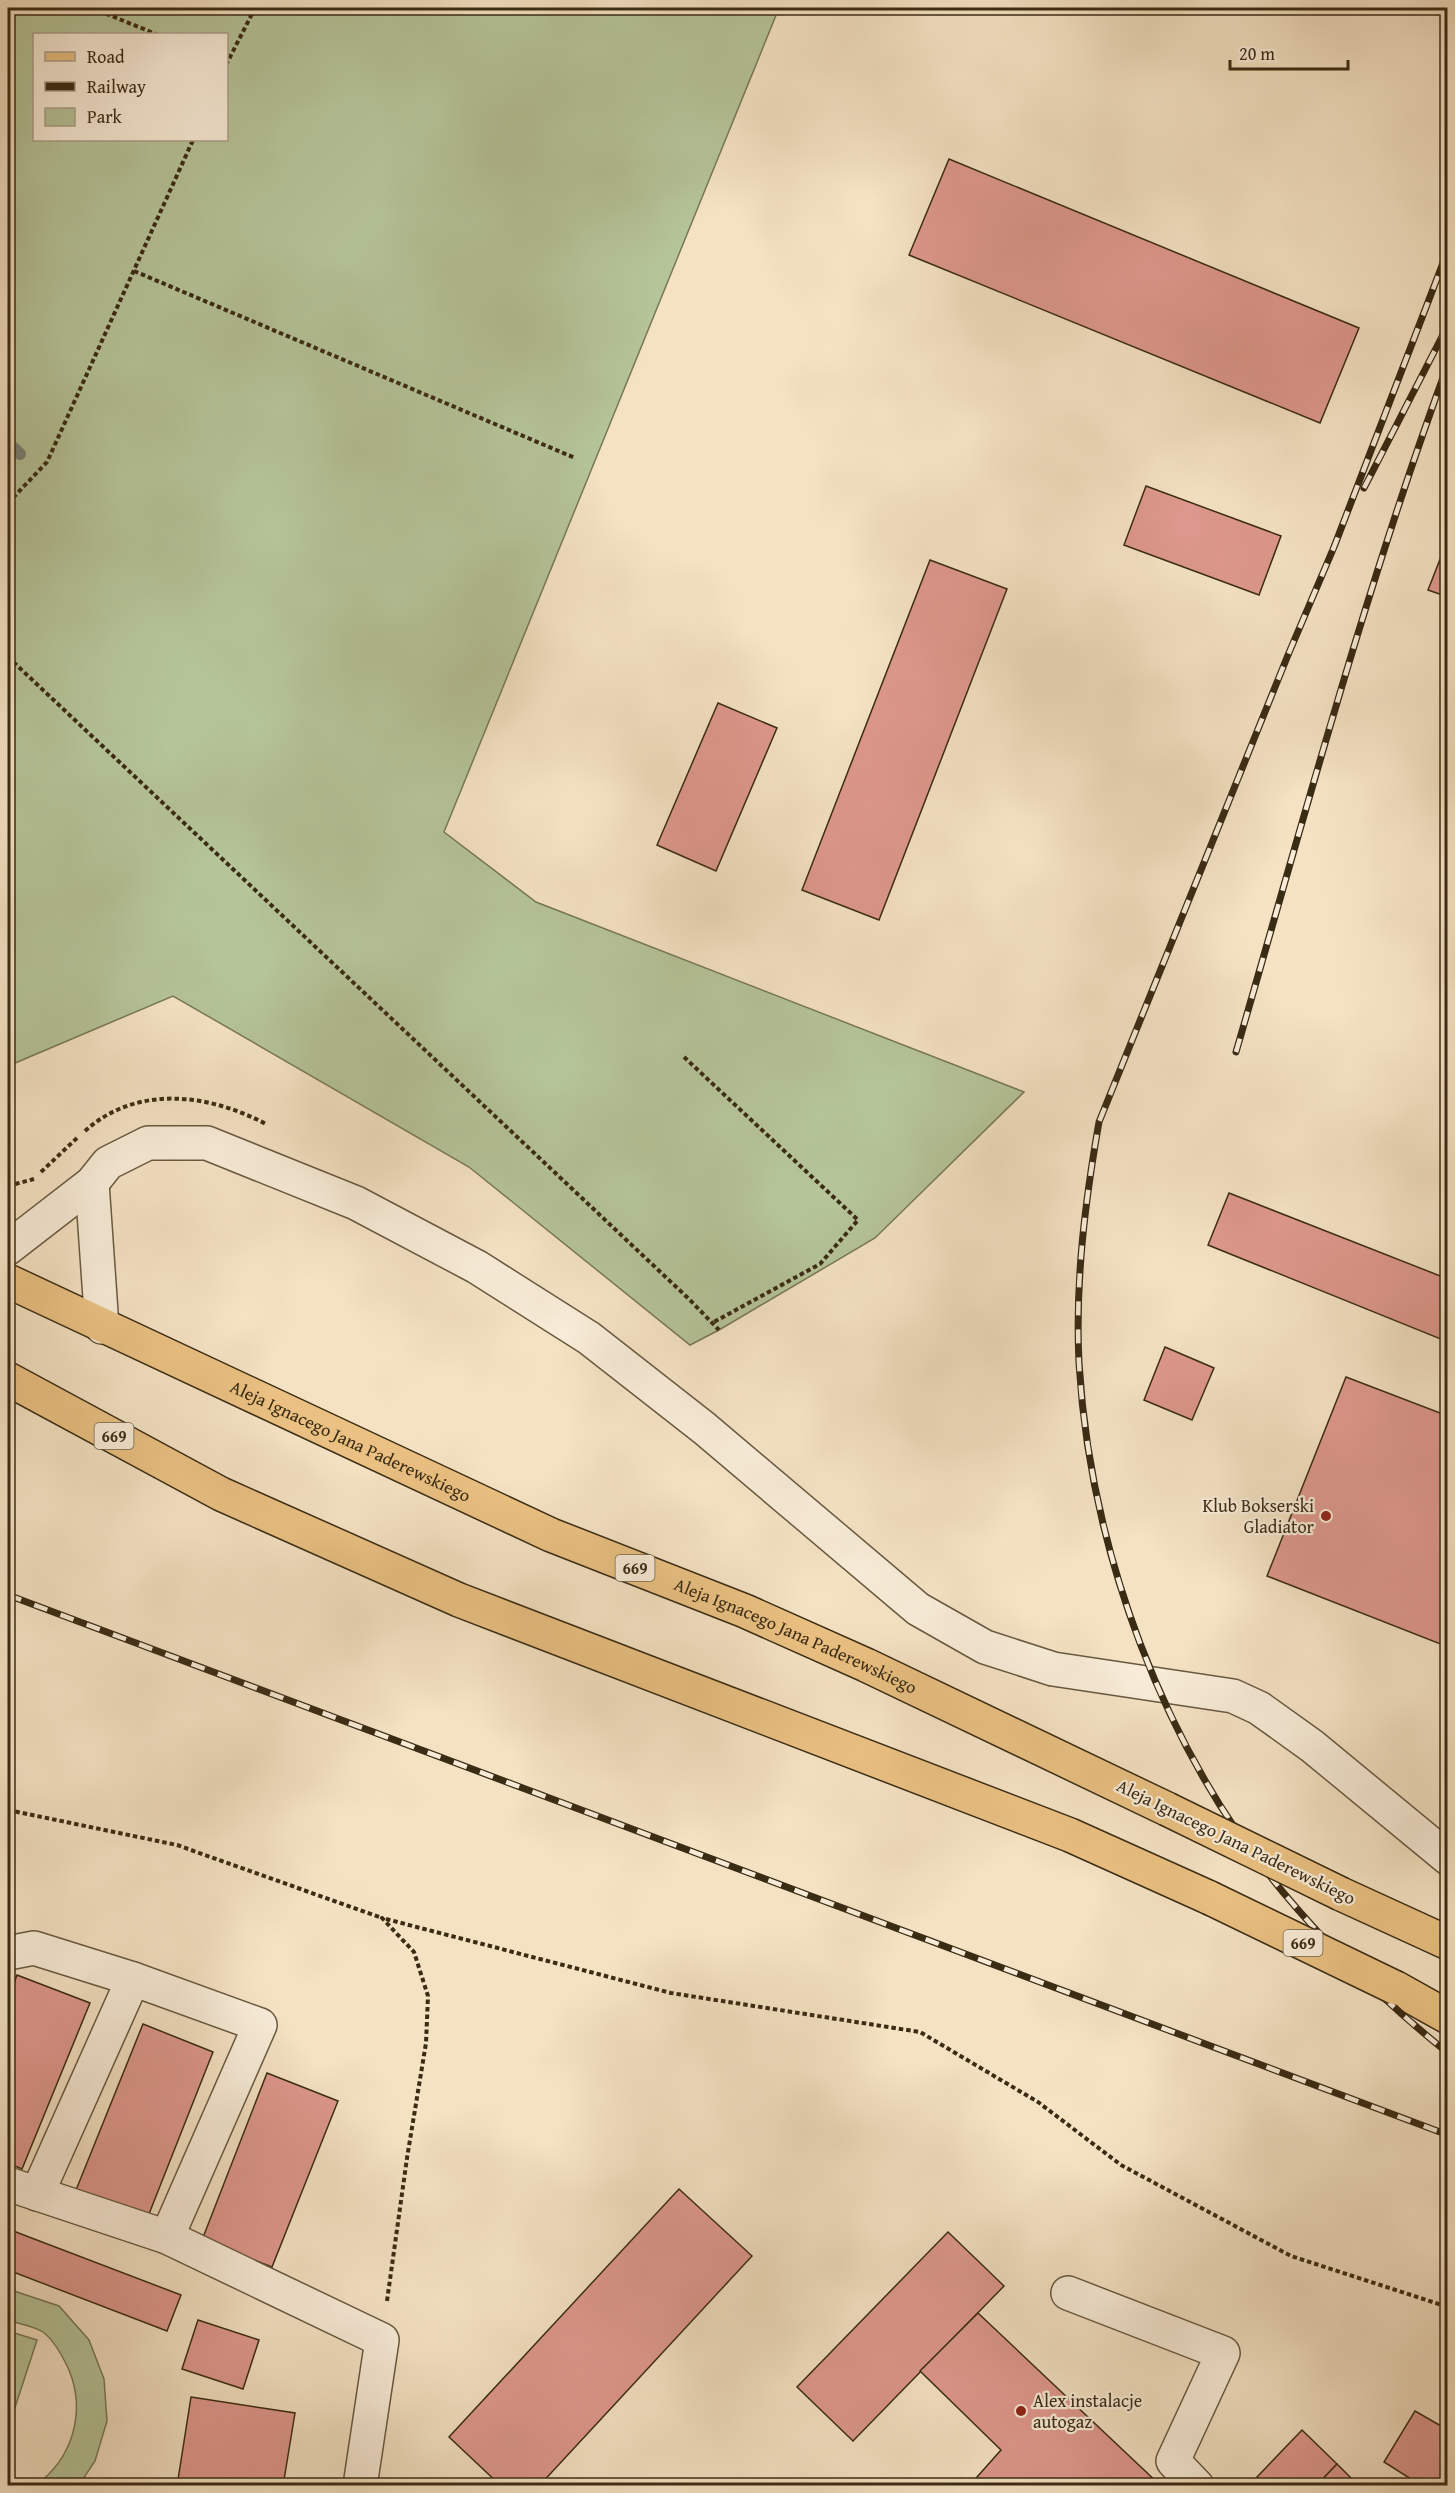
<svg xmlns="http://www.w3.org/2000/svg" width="1455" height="2493" font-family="'Gentium Book Plus',serif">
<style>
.green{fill:#b5c499;stroke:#787856;stroke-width:1.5;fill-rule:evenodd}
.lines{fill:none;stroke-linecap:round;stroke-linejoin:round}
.stream{stroke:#778279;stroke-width:12}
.building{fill:#de988d;stroke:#3a2b14;stroke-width:1.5}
.minor-casing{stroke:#685940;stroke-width:36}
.major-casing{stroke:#3a2b14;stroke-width:36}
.path{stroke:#3a2b14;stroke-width:4;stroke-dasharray:4.5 3;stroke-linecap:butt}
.minor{stroke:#f8ecd8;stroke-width:33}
.major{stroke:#eac182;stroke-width:33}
.rail-casing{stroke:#3a2b14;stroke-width:7}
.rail{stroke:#f8ecd8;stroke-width:4.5;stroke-dasharray:14;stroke-linecap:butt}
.major-bridge-casing{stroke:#3a2b14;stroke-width:36;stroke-linecap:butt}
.major-bridge{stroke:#eac182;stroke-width:33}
.poi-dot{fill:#8f2418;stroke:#f8ecd8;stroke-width:2}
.labels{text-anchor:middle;stroke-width:4.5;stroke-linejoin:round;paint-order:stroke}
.shield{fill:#f8ecd8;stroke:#73654f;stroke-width:1.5}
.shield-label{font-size:16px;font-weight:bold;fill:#3a2b14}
.street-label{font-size:18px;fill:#3a2b14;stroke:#f8ecd8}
.poi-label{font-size:18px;fill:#3a2b14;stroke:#f8ecd8;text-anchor:end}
</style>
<rect width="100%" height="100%" fill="#f4e2c3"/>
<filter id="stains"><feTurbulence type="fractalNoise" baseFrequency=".00333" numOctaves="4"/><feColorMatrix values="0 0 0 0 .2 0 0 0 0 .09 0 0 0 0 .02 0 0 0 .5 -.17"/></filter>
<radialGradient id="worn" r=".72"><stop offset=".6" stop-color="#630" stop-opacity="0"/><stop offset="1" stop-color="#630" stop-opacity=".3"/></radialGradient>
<!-- green -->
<g class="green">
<path d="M8 8H779L444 832 536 902 1024 1092 875 1238 719 1330 690 1345 469 1167 173 996 8 1066ZM34 34H226V140H34Z"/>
<path d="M8 2289 59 2306 89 2340 104 2379 107 2421 95 2461 79 2485H36C73 2458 86 2412 69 2370 63 2357 55 2341 43 2332 34 2326 18 2324 8 2320Z"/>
<polygon points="8,2331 37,2340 8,2429"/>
</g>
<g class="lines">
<!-- stream -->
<polyline class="stream" points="8,443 20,454"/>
</g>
<!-- building -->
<g class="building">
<polygon points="949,159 1359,328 1320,423 909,255"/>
<polygon points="1146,486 1281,536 1259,595 1124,545"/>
<polygon points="1448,539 1448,597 1428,590"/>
<polygon points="930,560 1007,589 879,920 802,890"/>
<polygon points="718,703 777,728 716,871 657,845"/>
<polygon points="1229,1193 1448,1279 1448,1342 1208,1245"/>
<polygon points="1165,1347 1214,1368 1192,1420 1144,1400"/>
<polygon points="1346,1377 1448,1416 1448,1647 1267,1576"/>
<polygon points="17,1975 90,2003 22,2169 8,2163 8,2000"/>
<polygon points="143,2024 213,2052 147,2219 76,2190"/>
<polygon points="267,2073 338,2101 272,2267 202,2240"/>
<polygon points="679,2189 752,2256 539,2486 501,2486 449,2437"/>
<polygon points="8,2229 181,2295 167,2331 8,2270"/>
<polygon points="948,2232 1004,2286 853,2441 797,2387"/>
<polygon points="978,2313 1161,2486 969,2486 1001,2450 920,2371"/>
<polygon points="198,2320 259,2340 243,2389 182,2369"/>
<polygon points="191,2397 295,2413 283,2486 177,2486"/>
<polygon points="1415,2411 1448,2430 1448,2486 1422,2486 1384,2462"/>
<polygon points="1302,2430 1337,2464 1316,2486 1266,2486 1257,2477"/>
<polygon points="1337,2464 1359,2486 1316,2486"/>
</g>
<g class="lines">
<defs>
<g id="minor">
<polyline points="92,1183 102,1327"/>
<polyline points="8,1248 92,1183 108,1163 148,1143 207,1143 356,1203 477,1267 589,1338 704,1428 918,1609 985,1647 1053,1669 1233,1696 1259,1708 1312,1746 1448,1858"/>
<polyline points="8,1953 34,1948 133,1979 260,2025 167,2237"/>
<polyline points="8,2184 167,2237 382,2340 360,2486"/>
<polyline points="37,2194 133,1979"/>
<polyline points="1068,2293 1223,2353 1173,2461 1197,2486"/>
</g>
<g id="major">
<path id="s1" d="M8 1281 551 1535 745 1611 866 1665 1167 1809"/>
<polyline points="8,1379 221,1494 459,1600 1070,1835 1210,1898"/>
<polyline points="1341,1894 1448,1943"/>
<polyline points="1396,1988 1448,2017"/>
</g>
</defs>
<!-- minor casing -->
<use href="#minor" class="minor-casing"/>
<!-- major casing -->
<use href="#major" class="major-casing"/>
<!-- path -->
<g class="path">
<polyline points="92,8 156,34"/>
<polyline points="226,65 255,8"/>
<polyline points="134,271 575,458"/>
<polyline points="8,503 47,462 193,140"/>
<polyline points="8,657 689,1299 719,1330"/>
<polyline points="684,1057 858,1220 820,1264 712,1323"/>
<path d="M85 1131C137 1084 209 1094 266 1124"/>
<polyline points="41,1172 77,1138"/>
<polyline points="8,1186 34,1179"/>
<polyline points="8,1810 177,1845 382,1918"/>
<polyline points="387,2301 407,2158 426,2043 428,1996 414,1952 382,1918 671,1993 920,2032 1038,2102 1121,2165 1291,2256 1448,2307"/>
</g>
<!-- minor -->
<use href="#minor" class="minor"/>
<!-- major -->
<use href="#major" class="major"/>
<defs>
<g id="rail">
<path d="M1448 250 1334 547 1288 655 1099 1122C1085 1202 1075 1282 1079 1363 1090 1549 1163 1748 1282 1891 1332 1951 1387 2004 1448 2053"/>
<polyline points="1364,488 1448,325"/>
<path d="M1236 1052C1303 822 1365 589 1448 364"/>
<polyline points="8,1595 1448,2135"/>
</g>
</defs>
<!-- rail casing -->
<use href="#rail" class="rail-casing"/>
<!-- rail -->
<use href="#rail" class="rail"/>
<defs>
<g id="major-bridge">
<polyline points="1167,1809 1341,1894"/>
<polyline points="1210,1898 1396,1988"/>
</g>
</defs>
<!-- major-bridge casing -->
<use href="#major-bridge" class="major-bridge-casing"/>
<!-- major-bridge -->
<use href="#major-bridge" class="major-bridge"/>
</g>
<!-- markers -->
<g class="poi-dot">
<circle cx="1326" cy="1516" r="6"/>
<circle cx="1021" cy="2411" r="6"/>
</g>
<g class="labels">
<!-- shield labels -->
<g class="shield">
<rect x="94.5" y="1423" width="39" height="26" rx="4.5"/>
<rect x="615.5" y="1555" width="39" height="26" rx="4.5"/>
<rect x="1283.5" y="1930" width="39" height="26" rx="4.5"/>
</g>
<g class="shield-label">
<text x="114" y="1442">669</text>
<text x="635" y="1574">669</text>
<text x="1303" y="1949">669</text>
</g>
<!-- street labels -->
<g class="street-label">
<text dy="6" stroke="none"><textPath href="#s1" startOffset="378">Aleja Ignacego Jana Paderewskiego</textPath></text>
<text dy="6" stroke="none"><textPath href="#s1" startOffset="864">Aleja Ignacego Jana Paderewskiego</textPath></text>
<text transform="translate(1236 1842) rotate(26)" y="6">Aleja Ignacego Jana Paderewskiego</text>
</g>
<!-- poi labels -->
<g class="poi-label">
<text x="1314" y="1512">Klub Bokserski<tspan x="1314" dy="21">Gladiator</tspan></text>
<text x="1033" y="2407" text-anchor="start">Alex instalacje<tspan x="1033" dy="21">autogaz</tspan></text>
</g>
</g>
<!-- margin -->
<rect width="1455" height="2493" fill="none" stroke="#f4e2c3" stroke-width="30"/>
<rect x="9" y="9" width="1437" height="2475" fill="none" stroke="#3a2b14" stroke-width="3"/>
<rect x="15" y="15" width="1425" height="2463" fill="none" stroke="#3a2b14" stroke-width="1.5"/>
<!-- legend -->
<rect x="33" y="33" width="195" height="108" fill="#f8ecd8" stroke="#ac9f8a" stroke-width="1.5"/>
<rect x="45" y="52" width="30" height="9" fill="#eac182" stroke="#ac9f8a" stroke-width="1.5"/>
<text x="87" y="63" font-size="18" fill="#3a2b14">Road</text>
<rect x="45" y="82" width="30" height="9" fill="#3a2b14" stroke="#ac9f8a" stroke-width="1.5"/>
<text x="87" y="93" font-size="18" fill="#3a2b14">Railway</text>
<rect x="45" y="108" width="30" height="18" fill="#b5c499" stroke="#ac9f8a" stroke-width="1.5"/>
<text x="87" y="123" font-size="18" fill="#3a2b14">Park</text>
<!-- scale -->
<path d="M1230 60v9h118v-9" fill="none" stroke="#3a2b14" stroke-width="3"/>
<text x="1239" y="60" font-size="18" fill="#3a2b14" stroke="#f8ecd8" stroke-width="4.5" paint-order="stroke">20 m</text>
<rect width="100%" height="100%" filter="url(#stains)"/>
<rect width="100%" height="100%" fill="url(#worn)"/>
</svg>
